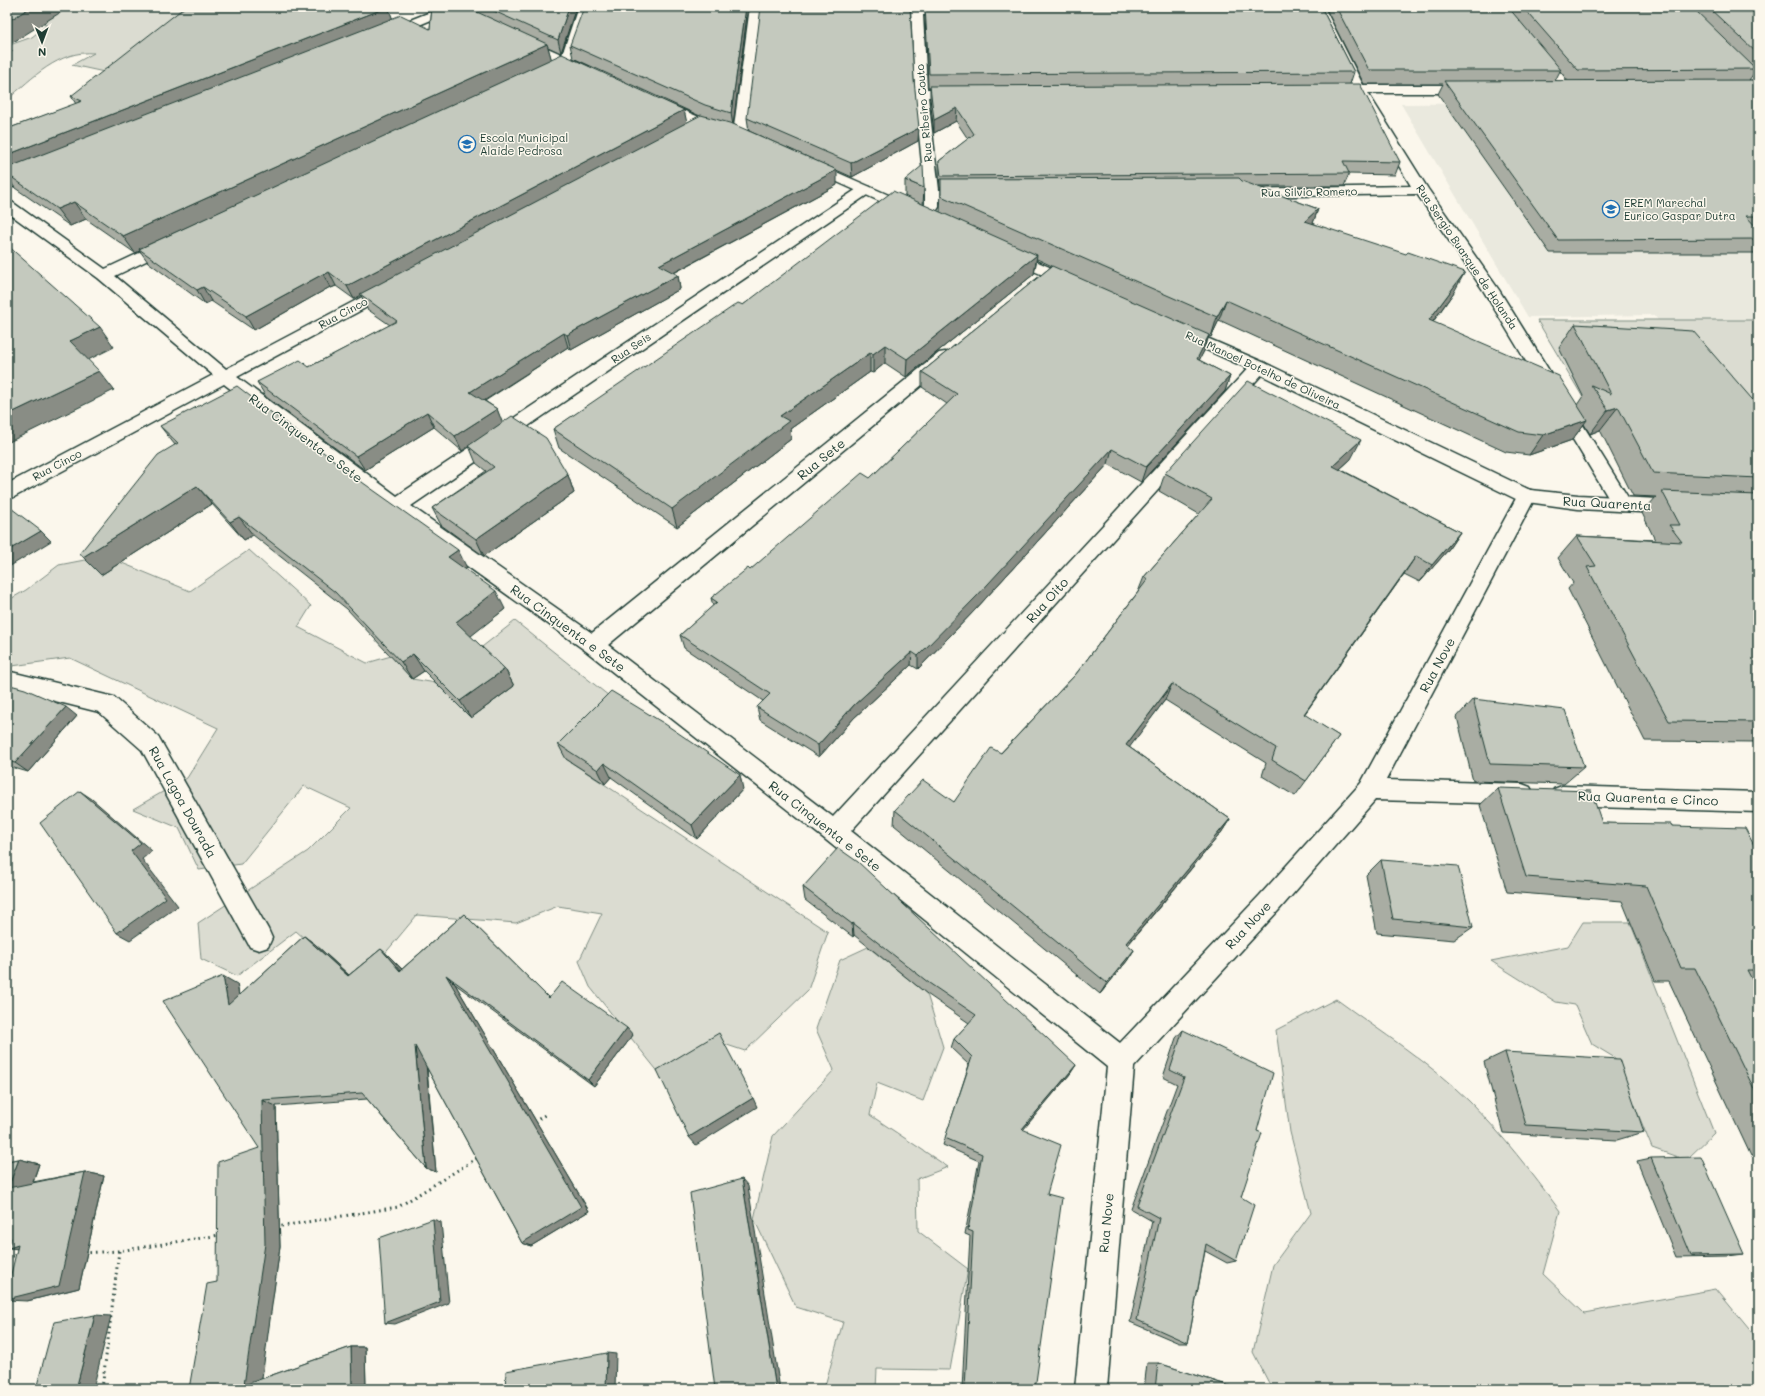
<svg xmlns="http://www.w3.org/2000/svg" width="1765" height="1396" font-family="Mali,sans-serif">
<style>
.built{fill:#eae9de}
.green{fill:#dbdcd1;stroke:#7d8c82}
.lines{fill:none;stroke-linecap:round;stroke-linejoin:round}
.minor-casing{stroke:#1f3d34;stroke-width:3}
.tertiary-casing{stroke:#1f3d34;stroke-width:3}
.path{stroke:#1f3d34;stroke-width:3;stroke-dasharray:1.5 4;stroke-linecap:butt}
.minor{fill:#fbf7ec;fill-rule:evenodd}
.tertiary{fill:#fbf7ec;fill-rule:evenodd}
.wall{fill:#a9ada3;stroke:#1f3d34;fill-rule:evenodd}
.shaded-wall{fill:#898d85;stroke:#1f3d34}
.building{fill:#c4c9be;stroke:#1f3d34}
.labels{text-anchor:middle;stroke-width:3;stroke-linejoin:round;paint-order:stroke}
.far-street-label{font-size:11px;fill:#1f3d34;stroke:#fbf7ec}
.far-poi-label{font-size:11px;fill:#1f3d34;stroke:#fbf7ec;text-anchor:start}
.street-label{font-size:13px;fill:#1f3d34;stroke:#fbf7ec}
</style>
<rect width="100%" height="100%" fill="#fbf7ec"/>
<filter id="ink" filterUnits="userSpaceOnUse"><feTurbulence type="fractalNoise" baseFrequency=".025" numOctaves="2"/><feDisplacementMap in="SourceGraphic" scale="8" xChannelSelector="R" yChannelSelector="G"/><feConvolveMatrix kernelMatrix="1 2 1 2 8 2 1 2 1" color-interpolation-filters="sRGB"/></filter>
<g filter="url(#ink)">
<!-- built -->
<polygon class="built" points="1758,101 1758,452 1654,315 1528,317 1401,104"/>
<!-- green -->
<g class="green">
<path d="M47 7H215L132 78 72 65 94 53C59 50 32 78 7 100V55L13 51 7 49V46L32 37 47 25 22 22Z"/>
<polygon points="1537,320 1758,320 1758,505 1650,499 1639,492"/>
<polygon points="249,550 311,606 298,627 367,663 391,656 412,679 436,683 515,621 614,700 566,759 828,932 808,990 745,1051 724,1044 664,1079 590,987 579,961 602,913 558,906 516,923 417,915 358,986 296,931 237,976 201,959 198,923 308,851 351,808 304,786 241,864 199,870 179,828 133,809 187,778 218,728 70,658 12,666 7,673 7,601 26,590 59,565 105,556 190,591"/>
<polygon points="1583,922 1630,922 1714,1133 1686,1160 1652,1148 1615,1058 1592,1044 1575,1005 1556,1002 1491,961 1568,946"/>
<polygon points="868,947 927,994 943,1047 923,1101 877,1083 870,1115 948,1167 917,1179 918,1231 968,1269 950,1370 877,1369 876,1389 824,1389 843,1322 796,1307 754,1219 773,1136 834,1070 816,1029 840,960"/>
<path d="M1336 999C1381 1032 1429 1062 1469 1101 1503 1135 1532 1173 1560 1211L1543 1274 1584 1313 1716 1289 1758 1340V1389H1272L1253 1352 1273 1265 1311 1213 1290 1132 1276 1030Z"/>
</g>
<g class="lines">
<defs>
<g id="minor">
<polygon points="443,7 457,8 455,10 393,36 385,36 383,33 385,30"/>
<polygon points="578,7 590,7 572,60 570,63 546,74 538,74 536,71 538,68 561,58"/>
<polygon points="750,7 762,7 747,134 745,137 735,137 733,134"/>
<polygon points="911,7 954,9 958,10 960,12 958,14 954,15 923,15 927,89 960,89 965,90 966,93 965,96 960,97 928,97 939,190 975,190 977,193 975,196 939,198 939,207 937,210 932,211 927,210 925,207 925,194 915,93"/>
<polygon points="1312,7 1324,7 1363,85 1469,85 1474,86 1475,89 1474,92 1469,93 1368,93 1428,189 1499,290 1629,499 1632,504 1629,509 1622,511 1615,509 1483,290 1417,194 1242,197 1237,196 1235,193 1237,190 1242,189 1411,186 1354,91"/>
<polygon points="1493,7 1505,7 1571,85 1572,88 1571,91 1561,91"/>
<polygon points="1729,52 1733,53 1758,77 1758,88 1753,87 1725,59 1723,56 1725,53"/>
<polygon points="39,168 44,169 46,172 44,175 7,189 7,180"/>
<polygon points="865,186 870,187 872,190 870,193 411,506 592,633 939,353 945,352 951,353 953,357 951,361 608,645 833,817 1253,363 1259,362 1265,363 1268,367 1265,371 851,831 1120,1043 1260,895 1361,783 1520,491 1527,489 1534,491 1536,496 1386,780 1522,784 1530,787 1534,794 1530,801 1522,804 1375,800 1278,911 1134,1067 1107,1389 1075,1389 1107,1067 826,840 586,651 390,511 224,384 14,497 7,499 7,484 213,375 98,278 7,212 7,201 12,202 105,269 165,241 170,239 175,241 178,244 175,247 115,276 226,369 385,285 391,283 397,285 399,288 397,291 237,377 397,496 860,187"/>
<polygon points="7,671 114,697 158,736 268,929 272,938 268,947 259,950 250,947 142,750 99,712 7,689"/>
<polygon points="1562,786 1758,792 1758,812 1562,806 1554,803 1550,796 1554,789"/>
</g>
<g id="tertiary">
<polygon points="523,37 588,66 590,69 588,72 580,72 519,44 517,41 519,38"/>
<path d="M659 100 706 120 727 126 729 129 727 132C711 136 670 114 654 107L652 104 654 101Z"/>
<polygon points="809,160 916,207 918,210 916,213 911,214 906,213 804,167 802,164 804,161"/>
<polygon points="1008,249 1079,280 1081,283 1079,286 1073,288 1067,286 1003,257 1000,254 1003,251"/>
<polygon points="1179,326 1265,363 1530,490 1578,495 1679,500 1686,502 1689,507 1686,512 1679,514 1578,509 1520,501 1253,371 1173,335 1171,331 1173,327"/>
</g>
</defs>
<!-- minor casing -->
<use href="#minor" class="minor-casing"/>
<!-- tertiary casing -->
<use href="#tertiary" class="tertiary-casing"/>
<!-- path -->
<g class="path">
<polyline points="534,1122 545,1115"/>
<polyline points="276,1227 398,1207 479,1157"/>
<polyline points="84,1253 119,1251 220,1235"/>
<polyline points="7,1256 19,1256"/>
<polyline points="102,1389 119,1251"/>
</g>
<!-- minor -->
<use href="#minor" class="minor"/>
<!-- tertiary -->
<use href="#tertiary" class="tertiary"/>
</g>
<!-- wall -->
<g class="wall">
<polygon points="388,7 392,18 430,29 432,7 576,7 561,53 548,47 551,59 684,110 686,123 700,116 573,58 570,45 748,7 733,124 837,185 674,273 678,275 680,289 571,350 568,347 485,401 497,409 502,423 568,475 574,493 484,556 441,525 432,508 486,471 476,463 469,446 462,451 434,427 365,470 266,397 257,382 309,367 390,325 367,309 361,295 354,299 336,286 331,288 330,287 254,330 211,301 205,304 148,262 140,251 135,253 86,219 70,226 15,188 8,178 7,178 7,129 76,104 71,96"/>
<polygon points="924,7 1321,7 1354,72 1350,84 1400,162 1395,175 1349,174 1344,186 1255,186 1318,209 1313,223 1454,292 1433,322 1577,405 1583,396 1559,348 1575,324 1758,406 1758,742 1645,741 1568,589 1573,583 1558,558 1577,536 1655,540 1642,513 1656,497 1633,496 1600,430 1590,434 1584,424 1572,440 1529,455 1506,452 1219,320 1211,337 1209,336 1204,351 1199,360 1230,376 1225,391 1141,482 1108,464 975,610 918,669 911,665 854,718 819,757 760,720 757,707 763,701 684,648 680,635 713,606 711,598 750,570 870,478 947,404 922,387 922,372 1052,266 1037,259 1034,274 906,377 885,363 873,373 870,372 790,429 791,439 677,527 559,448 553,429 743,305 905,196 905,180 924,188 923,205 940,212 941,188 940,188 939,174 939,161 968,139 956,121 934,133 930,98 930,87 928,87 925,16 925,8"/>
<path d="M1325 7H1758V75L1755 72 1749 80H1758V251L1757 253H1550L1438 94 1443 84H1364ZM1560 71 1568 81H1555Z"/>
<polygon points="914,80 918,141 852,177 749,131 747,118"/>
<polygon points="160,426 338,465 467,568 465,569 505,609 470,636 505,669 514,686 471,718 424,671 412,679 347,609 253,535 244,540 212,504 101,575 175,445"/>
<polygon points="1351,459 1340,469 1460,532 1448,550 1420,582 1404,574 1304,715 1339,736 1295,796 1262,776 1266,763 1165,700 1129,747 1230,819 1221,833 1128,945 1134,950 1127,961 1100,994 894,825 895,810 954,802 1076,674 1138,592 1144,577 1199,514 1159,491 1165,473"/>
<polygon points="7,685 77,716 28,772 7,766"/>
<polygon points="1473,699 1584,767 1564,784 1473,781 1457,717"/>
<polygon points="558,744 743,789 697,839 611,777 605,784 566,759"/>
<polygon points="1498,788 1602,823 1672,826 1758,853 1758,983 1754,983 1758,991 1758,1155 1751,1156 1669,981 1655,981 1622,901 1507,892 1480,805"/>
<polygon points="1381,860 1473,927 1454,940 1377,933 1366,875"/>
<polygon points="803,887 1076,1065 1070,1074 1023,1129 1047,1194 1035,1389 962,1389 970,1236 965,1234 979,1161 943,1145 969,1065 951,1048 954,1039 969,1023 927,994 854,935 853,937 805,900"/>
<polygon points="464,914 549,998 633,1035 594,1086 455,984 589,1211 531,1246 522,1243 427,1068 436,1172 426,1168 367,1099 276,1106 280,1247 261,1379 351,1347 365,1347 366,1389 189,1389 217,1282 259,1148 237,984 239,995 304,936 316,945 349,975 381,949 391,958 402,969"/>
<polygon points="1183,1030 1257,1131 1241,1197 1236,1261 1227,1263 1205,1251 1188,1343 1179,1343 1130,1322 1152,1221 1131,1209 1177,1084 1163,1077 1176,1038"/>
<polygon points="1505,1052 1644,1132 1617,1140 1503,1133 1484,1062"/>
<polygon points="1651,1158 1744,1254 1728,1256 1676,1257 1637,1161"/>
<polygon points="19,1159 39,1164 33,1182 85,1172 104,1176 79,1288 27,1301 17,1249 10,1243 7,1243 7,1161"/>
<polygon points="1147,1363 1158,1363 1239,1389 1144,1389"/>
</g>
<!-- shaded-wall -->
<g class="shaded-wall">
<polygon points="31,7 69,7 7,46 7,22"/>
<polygon points="388,7 395,25 7,174 7,155"/>
<polygon points="569,7 576,7 561,53 558,40"/>
<polygon points="746,7 748,7 733,126 731,113"/>
<polygon points="547,44 552,61 139,249 140,251 135,253 123,236"/>
<polygon points="957,108 956,121 934,133 934,120"/>
<polygon points="684,110 687,123 354,299 347,286"/>
<polygon points="919,128 918,141 852,177 851,163"/>
<polygon points="837,170 837,185 662,279 659,265"/>
<polygon points="74,202 86,219 70,226 57,209"/>
<polygon points="1318,209 1311,229 1305,221"/>
<polygon points="1037,255 1034,274 906,377 907,359"/>
<polygon points="329,272 336,286 331,288 324,275"/>
<polygon points="1465,272 1454,292 1419,341 1429,320"/>
<polygon points="323,274 330,287 254,330 246,316"/>
<polygon points="678,275 680,289 571,350 567,335"/>
<polygon points="203,287 211,301 205,304 197,290"/>
<polygon points="1226,300 1219,320 1211,337 1217,317"/>
<polygon points="100,327 114,347 86,361 70,341"/>
<polygon points="564,333 568,347 476,406 470,392"/>
<polygon points="1209,335 1204,351 1192,374 1197,359"/>
<polygon points="885,345 885,363 873,373 873,354"/>
<polygon points="870,353 870,372 790,429 791,439 677,527 672,509 780,416"/>
<polygon points="99,371 114,390 7,443 7,415"/>
<polygon points="1230,376 1225,391 1141,482 1146,467"/>
<polygon points="1618,407 1600,430 1590,434 1608,410"/>
<polygon points="497,409 503,424 462,451 455,436"/>
<polygon points="427,412 434,427 365,470 356,456"/>
<polygon points="1587,420 1572,440 1529,455 1543,435"/>
<polygon points="1361,440 1351,459 1323,484 1333,466"/>
<polygon points="1112,449 1108,464 975,610 918,669 918,656"/>
<polygon points="568,475 574,493 484,556 476,539"/>
<polygon points="197,486 212,504 101,575 83,557"/>
<polygon points="239,517 253,535 244,540 230,522"/>
<polygon points="41,531 51,541 7,568 7,551"/>
<polygon points="1460,532 1448,550 1420,582 1432,565"/>
<polygon points="458,550 467,568 457,575 448,557"/>
<polygon points="1416,556 1404,574 1293,730 1304,714"/>
<polygon points="496,591 505,609 466,640 456,622"/>
<polygon points="912,652 911,665 854,718 819,757 818,745 854,705"/>
<polygon points="413,654 424,671 412,679 401,662"/>
<polygon points="505,669 514,686 471,718 460,701"/>
<polygon points="1172,684 1165,700 1120,760 1126,745"/>
<polygon points="66,707 77,716 28,772 15,763"/>
<polygon points="604,763 611,777 605,784 598,770"/>
<polygon points="740,775 743,789 697,839 692,825"/>
<polygon points="80,791 92,799 152,851 142,859 178,906 130,940 117,933"/>
<polygon points="1230,819 1221,833 1119,955 1126,943"/>
<polygon points="853,923 854,935 853,937 852,924"/>
<polygon points="304,936 316,945 359,985 348,976"/>
<polygon points="381,949 391,958 411,979 400,971"/>
<polygon points="1134,950 1127,961 1100,994 1107,983"/>
<polygon points="446,975 455,984 589,1211 531,1246 522,1243"/>
<polygon points="223,976 237,984 242,1013 228,1005"/>
<polygon points="627,1028 633,1035 594,1086 588,1080"/>
<polygon points="415,1046 425,1053 436,1172 426,1168"/>
<polygon points="1076,1065 1070,1074 1018,1136 1022,1129"/>
<polygon points="753,1098 757,1107 696,1145 689,1137"/>
<polygon points="262,1100 276,1106 280,1247 261,1385 244,1385"/>
<polygon points="19,1159 39,1164 29,1192 8,1188"/>
<polygon points="85,1172 104,1176 79,1288 27,1301 7,1300"/>
<polygon points="742,1179 748,1186 780,1389 776,1389"/>
<polygon points="433,1219 441,1222 449,1303 395,1324 385,1323"/>
<polygon points="18,1245 30,1250 9,1248"/>
<polygon points="95,1315 111,1316 93,1389 76,1389"/>
<polygon points="351,1347 365,1347 366,1389 352,1389"/>
<polygon points="607,1353 616,1354 615,1389 606,1389"/>
</g>
<!-- building -->
<g class="building">
<polygon points="7,7 31,7 7,22"/>
<polygon points="185,7 388,7 7,155 7,129 82,101 71,96"/>
<polygon points="432,7 466,7 547,44 123,236 74,202 57,209 7,174 7,168 401,15 430,29"/>
<polygon points="485,7 569,7 558,40"/>
<polygon points="584,7 746,7 731,113 705,105 570,45"/>
<polygon points="761,7 910,7 914,80 919,128 851,163 747,118"/>
<polygon points="925,7 1321,7 1354,72 929,74"/>
<polygon points="1336,7 1508,7 1561,70 1369,70"/>
<polygon points="1523,7 1692,7 1756,69 1578,70"/>
<polygon points="1708,7 1758,7 1758,54"/>
<polygon points="562,54 684,110 347,286 329,272 324,275 323,274 246,316 203,287 197,290 139,249"/>
<polygon points="1758,80 1758,216 1746,216 1758,229 1758,239 1558,240 1444,81"/>
<polygon points="1360,84 1400,162 1343,161 1349,173 941,176 939,161 974,134 957,108 934,120 930,86"/>
<polygon points="701,115 733,124 837,170 659,265 678,275 567,335 564,333 470,392 497,409 455,436 427,412 356,456 257,382 300,360 309,367 397,321 360,294"/>
<polygon points="923,165 924,188 905,180"/>
<polygon points="1239,178 1242,181 1318,209 1305,221 1406,254 1408,252 1465,272 1429,320 1559,376 1587,420 1543,435 1519,432 1226,300 1217,317 941,196 941,179"/>
<polygon points="893,191 1037,255 907,359 885,345 873,354 870,353 780,416 789,421 672,509 553,429 738,303 743,305"/>
<polygon points="7,245 100,327 70,341 99,371 7,415"/>
<polygon points="1052,266 1209,335 1197,359 1230,376 1146,467 1112,449 977,596 918,656 912,652 854,705 818,745 757,707 770,694 680,635 717,602 711,598 748,568 750,570 862,473 870,478 957,394 922,372"/>
<polygon points="1575,324 1693,331 1758,406 1758,478 1653,473 1618,407 1608,410 1591,385 1611,394"/>
<polygon points="1248,381 1361,440 1333,466 1460,532 1432,565 1416,556 1304,714 1339,736 1306,781 1272,760 1276,748 1172,684 1126,745 1230,819 1126,943 1134,950 1107,983 895,810 923,780 954,802 991,748 1001,753 1076,674 1148,579 1144,577 1212,499 1165,473"/>
<polygon points="237,386 336,462 335,463 458,550 448,557 496,591 456,622 505,669 460,701 413,654 401,662 335,592 239,517 230,522 197,486 83,557 80,553 158,455 178,443 160,426"/>
<polygon points="512,416 546,438 568,475 476,539 432,508 494,467 468,446"/>
<polygon points="1662,491 1758,495 1758,722 1669,721 1587,567 1596,566 1577,536 1682,542 1669,525 1680,525"/>
<polygon points="7,505 41,531 7,551"/>
<polygon points="7,685 14,686 25,689 66,707 15,763 7,761"/>
<polygon points="611,691 665,724 740,775 692,825 604,763 598,770 558,744"/>
<polygon points="1473,699 1565,710 1584,767 1490,764"/>
<polygon points="1498,788 1591,791 1602,823 1671,824 1672,826 1745,828 1758,853 1758,970 1747,970 1758,991 1758,1097 1695,968 1681,968 1646,886 1526,877"/>
<polygon points="80,791 141,843 131,851 166,898 117,933 40,823"/>
<polygon points="838,848 858,862 1076,1065 1022,1129 1061,1145 1047,1194 1062,1198 1035,1389 965,1389 973,1232 968,1230 982,1154 945,1138 972,1057 954,1039 976,1015 929,983 853,923 852,924 803,887"/>
<polygon points="1381,860 1458,866 1473,927 1393,919"/>
<polygon points="464,914 549,998 562,982 627,1028 588,1080 446,975 581,1207 522,1243 415,1046 426,1168 362,1093 262,1100 265,1244 244,1385 351,1347 352,1389 189,1389 207,1284 217,1282 218,1162 259,1148 163,1001 223,976 228,1005 304,936 348,976 381,949 400,971"/>
<polygon points="1183,1030 1273,1073 1257,1131 1262,1133 1241,1197 1254,1205 1236,1261 1206,1244 1188,1343 1137,1320 1159,1218 1137,1206 1184,1077 1170,1070"/>
<polygon points="719,1033 753,1098 689,1137 657,1070"/>
<polygon points="1505,1052 1619,1059 1644,1132 1526,1125"/>
<polygon points="1701,1157 1744,1254 1691,1255 1651,1158"/>
<polygon points="19,1159 8,1188 85,1172 59,1286 7,1299 7,1291 18,1245 9,1248 11,1238 7,1238 7,1161"/>
<polygon points="742,1179 776,1389 715,1389 690,1193"/>
<polygon points="433,1219 440,1302 385,1323 379,1238"/>
<polygon points="95,1315 76,1389 36,1389 54,1322"/>
<polygon points="607,1353 606,1389 505,1389 506,1371"/>
<polygon points="1158,1363 1239,1389 1155,1389"/>
</g>
</g>
<!-- icons -->
<defs>
<symbol id="school-ring" viewBox="-11 -11 22 22"><circle r="9.5" fill="#fbf7ec" stroke="#1f6fb2" stroke-width="1.5"/><path d="M0-5L7-2L0 1L-7-2ZM-4 1L0 2.5L4 1V4Q0 6-4 4Z" fill="#1f6fb2"/></symbol>
</defs>
<g fill-rule="evenodd">
<use href="#school-ring" x="457" y="134" width="20" height="20"/>
<use href="#school-ring" x="1601" y="199" width="20" height="20"/>
</g>
<g class="labels">
<!-- far-street labels -->
<g class="far-street-label">
<text transform="translate(924 113) rotate(-95)" y="4">Rua Ribeiro Couto</text>
<text transform="translate(1309 192) rotate(-1)" y="4">Rua Silvio Romero</text>
<text transform="translate(1467 257) rotate(56)" y="4">Rua Sergio Buarque de Holanda</text>
<text transform="translate(343 313) rotate(-28)" y="4">Rua Cinco</text>
<text transform="translate(631 348) rotate(-34)" y="4">Rua Seis</text>
<text transform="translate(1263 370) rotate(25)" y="4">Rua Manoel Botelho de Oliveira</text>
<text transform="translate(57 465) rotate(-28)" y="4">Rua Cinco</text>
</g>
<!-- far-poi labels -->
<g class="far-poi-label">
<text x="480" y="142">Escola Municipal<tspan x="480" dy="13">Alaide Pedrosa</tspan></text>
<text x="1624" y="207">EREM Marechal<tspan x="1624" dy="13">Eurico Gaspar Dutra</tspan></text>
</g>
<!-- street labels -->
<g class="street-label">
<text transform="translate(306 438) rotate(37)" y="5">Rua Cinquenta e Sete</text>
<text transform="translate(821 459) rotate(-39)" y="5">Rua Sete</text>
<text transform="translate(1607 503) rotate(3)" y="5">Rua Quarenta</text>
<text transform="translate(1047 600) rotate(-48)" y="5">Rua Oito</text>
<text transform="translate(568 628) rotate(36)" y="5">Rua Cinquenta e Sete</text>
<text transform="translate(1437 665) rotate(-62)" y="5">Rua Nove</text>
<text transform="translate(1648 798) rotate(2)" y="5">Rua Quarenta e Cinco</text>
<text transform="translate(183 802) rotate(61)" y="5">Rua Lagoa Dourada</text>
<text transform="translate(825 826) rotate(38)" y="5">Rua Cinquenta e Sete</text>
<text transform="translate(1248 925) rotate(-47)" y="5">Rua Nove</text>
<text transform="translate(1106 1223) rotate(-85)" y="5">Rua Nove</text>
</g>
</g>
<!-- margin -->
<rect width="1765" height="1396" fill="none" stroke="#fbf7ec" stroke-width="24"/>
<rect x="12" y="12" width="1741" height="1372" fill="none" stroke="#1f3d34" stroke-width="1.5" filter="url(#ink)"/>
<!-- north arrow -->
<g transform="translate(42 42) rotate(179)" stroke="#fbf7ec" stroke-width="3" paint-order="stroke">
<path d="M0-3L7 15L0 10L-7 15Z" fill="#1f3d34"/>
<text y="-6" font-size="11" font-weight="bold" text-anchor="middle" fill="#1f3d34">N</text>
</g>
</svg>
